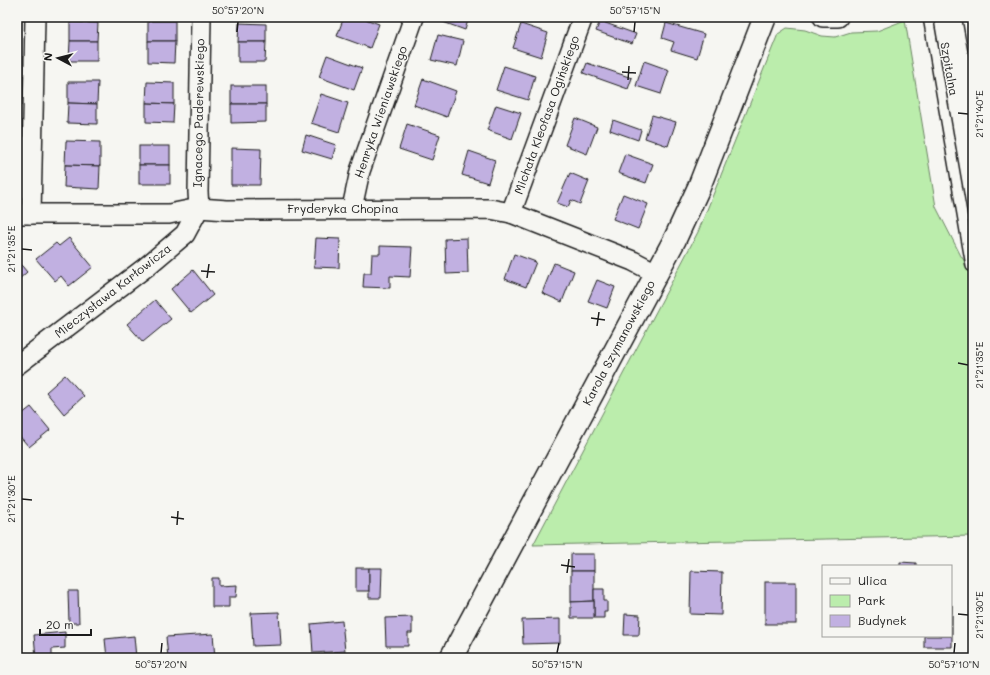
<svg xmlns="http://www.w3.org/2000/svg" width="990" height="675" font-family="Mali,sans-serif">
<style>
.green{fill:#bbedac;stroke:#6c8464}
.building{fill:#c1b0e1;stroke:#1c1c1c}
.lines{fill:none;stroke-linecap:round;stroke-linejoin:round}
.lane-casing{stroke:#1c1c1c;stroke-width:12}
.street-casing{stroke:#1c1c1c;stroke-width:22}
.secondary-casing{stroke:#1c1c1c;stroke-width:25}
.path{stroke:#1c1c1c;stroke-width:2.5;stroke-dasharray:1 3;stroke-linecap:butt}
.lane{stroke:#f6f6f2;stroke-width:9}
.street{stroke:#f6f6f2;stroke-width:19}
.secondary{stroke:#f6f6f2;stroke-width:22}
.ticks{fill:none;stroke:#1c1c1c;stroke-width:1.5}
.labels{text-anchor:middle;stroke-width:3;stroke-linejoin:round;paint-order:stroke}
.street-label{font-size:12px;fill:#1c1c1c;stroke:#f6f6f2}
.neatline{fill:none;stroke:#1c1c1c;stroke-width:1.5}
.ticks-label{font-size:10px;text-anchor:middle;fill:#1c1c1c}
</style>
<rect width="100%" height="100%" fill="#f6f6f2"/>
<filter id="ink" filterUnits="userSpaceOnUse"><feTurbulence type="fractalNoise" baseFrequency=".025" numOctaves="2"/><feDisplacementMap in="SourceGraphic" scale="8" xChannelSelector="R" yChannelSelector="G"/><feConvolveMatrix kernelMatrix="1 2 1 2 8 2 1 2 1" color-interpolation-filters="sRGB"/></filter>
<g filter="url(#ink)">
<!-- green -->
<polygon class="green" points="905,20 936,207 961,256 973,274 973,536 533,545 698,232 778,34 787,28 805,30 822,36 835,37 851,32 877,31"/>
<!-- building -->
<g class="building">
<polygon points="344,17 360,17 379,24 370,48 337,36"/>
<polygon points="445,17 469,17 465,30 443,22"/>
<rect x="148" y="21" width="27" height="20"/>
<polygon points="600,21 636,34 632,44 596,31"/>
<polygon points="70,22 98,23 97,41 70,41"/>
<polygon points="239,23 266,24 266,42 238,42"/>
<polygon points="666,23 704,34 697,58 671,50 674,42 662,38"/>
<polygon points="521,24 548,33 541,57 513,48"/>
<polygon points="438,35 463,41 457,66 431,60"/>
<polygon points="70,41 97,41 97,61 69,61"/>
<polygon points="148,41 175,41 174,63 148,62"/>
<polygon points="238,42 266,42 265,62 238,62"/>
<polygon points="327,55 362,68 354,90 319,77"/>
<polygon points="644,61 669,70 661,94 636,86"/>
<polygon points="587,63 632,78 628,89 583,73"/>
<polygon points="504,66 535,76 528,100 496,90"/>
<polygon points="17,72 19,72 18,95 17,95"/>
<polygon points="423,79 456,91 447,117 414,105"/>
<polygon points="68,82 98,82 97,104 68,103"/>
<polygon points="147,82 174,83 174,104 146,103"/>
<rect x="231" y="86" width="35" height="18"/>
<polygon points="321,94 348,103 339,132 311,123"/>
<polygon points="68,103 97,104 97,124 67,123"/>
<polygon points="146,103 174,104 173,123 146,122"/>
<polygon points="231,104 266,104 266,122 231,123"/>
<polygon points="496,105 521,113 512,139 487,130"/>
<polygon points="652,115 676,122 668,146 645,138"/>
<polygon points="575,118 597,127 587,154 565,145"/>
<polygon points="613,120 641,130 638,140 610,130"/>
<polygon points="407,124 440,135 432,160 399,149"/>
<polygon points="306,135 336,145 332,159 302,150"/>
<polygon points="66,141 100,142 100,166 65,165"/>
<rect x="139" y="146" width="31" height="19"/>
<polygon points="231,148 261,149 260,185 231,185"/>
<polygon points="469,151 495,160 488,183 462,175"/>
<polygon points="625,154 653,164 646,183 618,173"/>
<polygon points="65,165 100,166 99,189 64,187"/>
<rect x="139" y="165" width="31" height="19"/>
<polygon points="570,173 589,181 580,204 571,200 568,207 557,203"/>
<polygon points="623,194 648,204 638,229 613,219"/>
<polygon points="69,238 93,267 69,286 61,276 55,281 36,259 56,243 59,246"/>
<polygon points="316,238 340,239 339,268 314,267"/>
<polygon points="467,238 468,273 446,274 445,239"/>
<polygon points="380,246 412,247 410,277 390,276 390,288 363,287 364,273 371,273 372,254 380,254"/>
<polygon points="514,254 536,262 526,287 505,279"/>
<polygon points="17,260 27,272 17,281"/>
<polygon points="554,263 574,271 562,302 542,293"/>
<polygon points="193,270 213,295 191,313 171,289"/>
<polygon points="597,280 615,287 607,308 588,301"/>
<polygon points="155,300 171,319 143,342 127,324"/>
<polygon points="65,375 84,396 64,414 46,392"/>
<polygon points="31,407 50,430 29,447 17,433 17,418"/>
<rect x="571" y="554" width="23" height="17"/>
<polygon points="900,562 916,563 916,566 900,566"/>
<rect x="356" y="568" width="13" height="23"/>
<polygon points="369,568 382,568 381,598 369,598"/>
<polygon points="571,571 594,571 594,601 571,602"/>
<polygon points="691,571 722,572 721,615 690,614"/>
<polygon points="212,578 219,578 219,586 237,585 236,597 229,597 229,607 212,607"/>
<rect x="765" y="582" width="31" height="42"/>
<polygon points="594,589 604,589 604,601 607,601 607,612 604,612 604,618 594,618"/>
<polygon points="68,591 78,591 79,623 69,623"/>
<polygon points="594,601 594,618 571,618 571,602"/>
<polygon points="952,605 952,647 924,647 924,636 951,636"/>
<polygon points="279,612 281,645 253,646 251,613"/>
<polygon points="625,614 640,615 639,635 624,635"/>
<polygon points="412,617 412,633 408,633 408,646 386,646 385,618"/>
<polygon points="560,619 560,643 523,644 522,620"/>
<polygon points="342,621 345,651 313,653 311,624"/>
<polygon points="65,632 65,648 52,649 52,658 36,658 34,635"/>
<polygon points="213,634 215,658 168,658 166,637"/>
<polygon points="134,636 136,658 107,658 105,639"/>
</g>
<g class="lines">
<defs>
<g id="lane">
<polyline points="928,17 971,266 973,266"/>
<polyline points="967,17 973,50"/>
</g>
<g id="street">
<polyline points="823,17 838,17"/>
<polyline points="352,208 360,171 414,17"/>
<polyline points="511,213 583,17"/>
<polyline points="17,214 169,214 199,208 227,210 490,209 511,213 633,261 656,273"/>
<polyline points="31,214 35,17"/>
<polyline points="17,365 146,267 185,234 199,208 198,192 201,17"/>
</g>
<polyline id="secondary" points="451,658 675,239 699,187 765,17"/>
</defs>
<!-- lane casing -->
<use href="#lane" class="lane-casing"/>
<!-- street casing -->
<use href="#street" class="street-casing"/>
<!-- secondary casing -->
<use href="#secondary" class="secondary-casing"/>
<!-- path -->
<polyline class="path" points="425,658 432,656"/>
<!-- lane -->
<use href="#lane" class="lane"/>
<!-- street -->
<use href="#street" class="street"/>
<!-- secondary -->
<use href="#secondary" class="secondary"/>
</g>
</g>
<!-- ticks -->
<path class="ticks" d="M237 32 238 22M634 32 635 22M622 72 636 73M628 80 629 66M958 113 968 114M22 249 32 250M201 271 215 272M207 278 209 264M591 318 605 320M597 326 599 312M958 363 968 365M22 499 32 500M171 517 184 519M177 525 178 511M561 565 575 567M567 573 569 559M958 614 968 615M161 653 162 643M557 653 559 643M954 653 955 643"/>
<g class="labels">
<!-- street labels -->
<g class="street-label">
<text transform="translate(949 69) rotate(80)" y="4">Szpitalna</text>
<text transform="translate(381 112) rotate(-71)" y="4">Henryka Wieniawskiego</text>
<text transform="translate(199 113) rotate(-89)" y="4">Ignacego Paderewskiego</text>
<text transform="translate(547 115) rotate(-70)" y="4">Michała Kleofasa Ogińskiego</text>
<text x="343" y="213">Fryderyka Chopina</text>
<text transform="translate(113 291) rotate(-38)" y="4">Mieczysława Karłowicza</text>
<text transform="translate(619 343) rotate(-62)" y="4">Karola Szymanowskiego</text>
</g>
</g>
<!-- margin -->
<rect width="990" height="675" fill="none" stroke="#f6f6f2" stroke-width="44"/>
<!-- legend -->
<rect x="822" y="565" width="130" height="72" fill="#f6f6f2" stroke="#9f9f9c"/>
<rect x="830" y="578" width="20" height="6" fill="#f6f6f2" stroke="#9f9f9c"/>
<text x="858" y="585" font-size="12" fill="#1c1c1c">Ulica</text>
<rect x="830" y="595" width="20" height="12" fill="#bbedac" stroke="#9f9f9c"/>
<text x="858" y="605" font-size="12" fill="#1c1c1c">Park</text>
<rect x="830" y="615" width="20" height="12" fill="#c1b0e1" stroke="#9f9f9c"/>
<text x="858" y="625" font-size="12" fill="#1c1c1c">Budynek</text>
<!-- north arrow -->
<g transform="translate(58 58) rotate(277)" stroke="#f6f6f2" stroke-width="3" paint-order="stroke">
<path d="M0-3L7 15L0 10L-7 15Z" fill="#1c1c1c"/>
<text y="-6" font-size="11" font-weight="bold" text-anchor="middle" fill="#1c1c1c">N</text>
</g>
<!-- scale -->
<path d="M40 629v6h51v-6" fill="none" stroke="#1c1c1c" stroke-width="2"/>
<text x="46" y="629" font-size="12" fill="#1c1c1c" stroke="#f6f6f2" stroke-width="3" paint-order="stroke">20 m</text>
<rect x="22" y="22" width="946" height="631" class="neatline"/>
<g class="ticks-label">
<text x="238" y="14">50°57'20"N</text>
<text x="635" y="14">50°57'15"N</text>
<text transform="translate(979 114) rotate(-90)" y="4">21°21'40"E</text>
<text transform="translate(11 249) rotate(-90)" y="4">21°21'35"E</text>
<text transform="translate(979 365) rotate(-90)" y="4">21°21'35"E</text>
<text transform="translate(11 499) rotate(-90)" y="4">21°21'30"E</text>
<text transform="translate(979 615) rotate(-90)" y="4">21°21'30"E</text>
<text x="161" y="668">50°57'20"N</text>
<text x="557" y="668">50°57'15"N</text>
<text x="954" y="668">50°57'10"N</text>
</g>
</svg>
